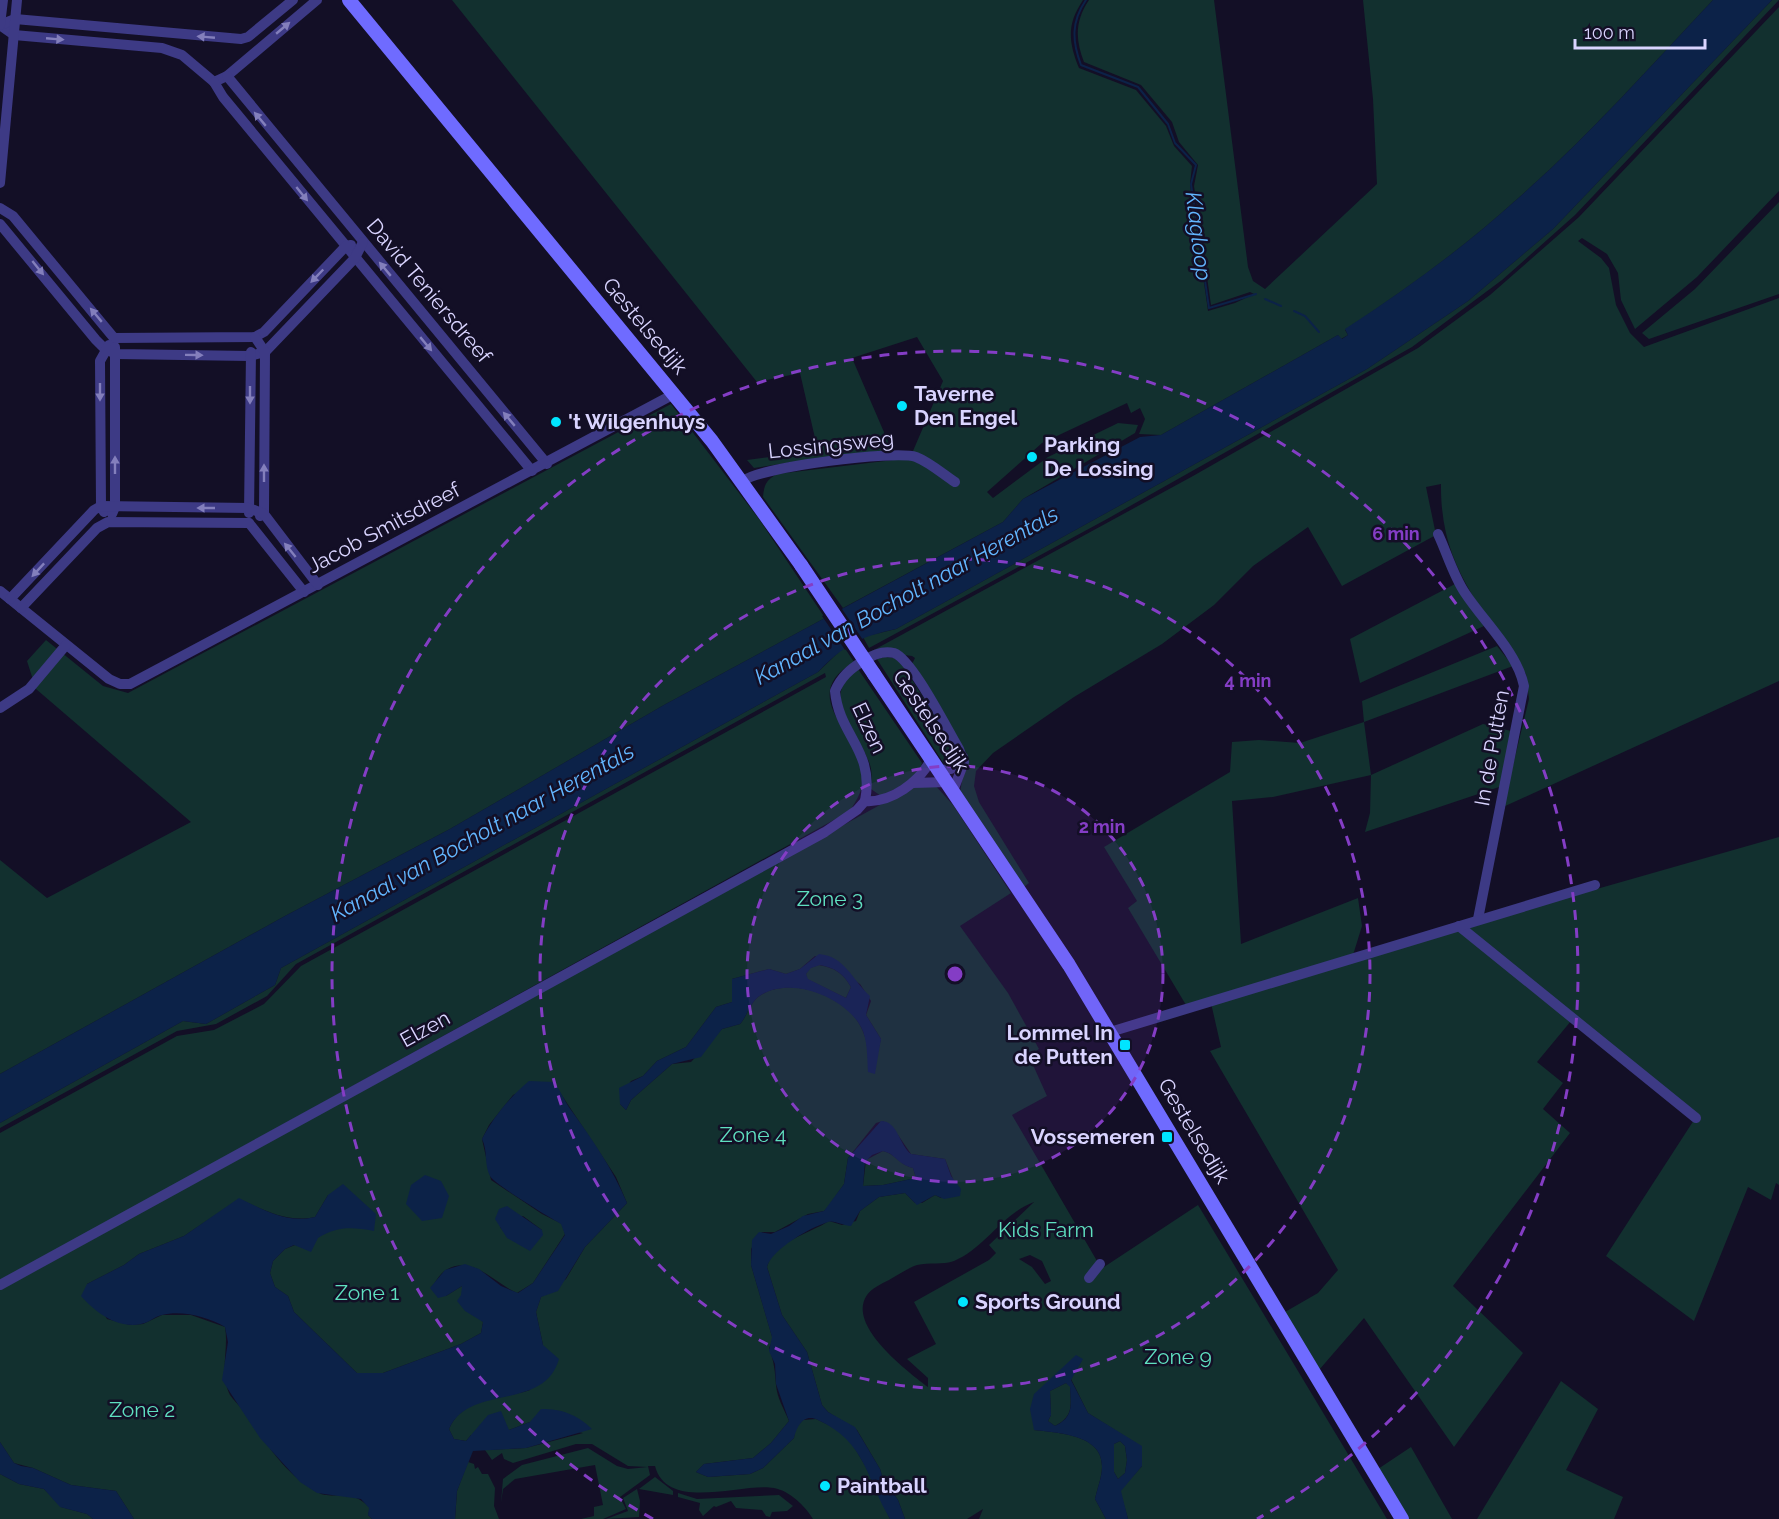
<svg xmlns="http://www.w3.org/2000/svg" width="1779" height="1519" font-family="Raleway,sans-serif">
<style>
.green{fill:#12302f;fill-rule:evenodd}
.water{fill:#0c2248;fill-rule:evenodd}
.pier{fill:#130f26}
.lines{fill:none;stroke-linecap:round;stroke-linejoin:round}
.stream{stroke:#0c2248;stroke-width:2}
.street{stroke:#3d3a85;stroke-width:10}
.secondary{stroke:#6f6bff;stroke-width:14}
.secondary-bridge{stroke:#6f6bff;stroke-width:14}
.oneway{fill:#837fbc}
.ring{fill:none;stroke:#843dc5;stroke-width:3;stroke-dasharray:10 8}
.poi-dot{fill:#00e5ff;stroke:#130f26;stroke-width:2}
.labels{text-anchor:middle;stroke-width:5;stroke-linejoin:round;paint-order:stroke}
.street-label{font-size:21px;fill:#d9d4ff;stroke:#130f26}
.poi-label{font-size:21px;font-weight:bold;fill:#d9d4ff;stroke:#130f26;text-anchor:start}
.park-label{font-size:21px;fill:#5fe0c0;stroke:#130f26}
.water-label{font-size:22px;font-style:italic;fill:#62b6ff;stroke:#130f26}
.centre{fill:#843dc5;stroke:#130f26;stroke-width:3}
.ring-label{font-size:18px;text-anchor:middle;font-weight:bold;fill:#843dc5;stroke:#130f26;stroke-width:5;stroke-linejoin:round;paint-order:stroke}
</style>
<rect width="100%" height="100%" fill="#130f26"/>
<!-- green -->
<g class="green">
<path d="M452 0H1083C1067 24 1068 41 1079 68L1136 90 1166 126 1174 146 1192 166 1190 184 1208 311 1235 303 1254 294 1250 292 1211 305 1194 186 1198 165 1179 142 1172 122 1141 85 1084 62C1075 39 1075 21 1089 0H1214L1248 267 1253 281 1265 289 1377 184 1373 99 1363 0H1713C1649 68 1586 139 1515 201 1462 249 1405 290 1345 330L1348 335 1341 339 1338 335 1161 435 1139 434 1145 419 1140 408 1131 413 1127 403 1042 443 987 492 993 498 1048 457 1112 426 1118 423 1138 425 1135 433 1023 499 1003 522 843 608 763 497C764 485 766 480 777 474L910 458 943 381 917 337 852 358 893 453 820 458 754 468 747 460 818 451 800 373 757 382Z"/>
<polygon points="1772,0 1779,0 1575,215 1502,280 1412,347 1107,519 869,648 863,637 896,629 1367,369 1468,301 1553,229"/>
<path d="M1779 7V191L1697 277 1635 329 1621 300 1618 273 1607 254 1582 238 1578 241 1601 258 1609 268 1616 305 1630 333 1644 347 1779 298V681L1503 807 1529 699 1526 674C1483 607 1440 569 1441 484L1426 487 1436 535 1342 586 1308 527 1253 566 1214 605 1162 644 1074 697 993 753 976 771 974 786 979 802 1029 883 1024 887 960 792 967 754 912 664 915 658 912 656 872 651 1193 476 1418 348 1490 295 1579 217Z"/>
<polygon points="1779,202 1779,294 1649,339 1642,333 1695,289"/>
<polygon points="671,404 759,519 825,618 664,705 450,829 285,916 0,1074 0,860 47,898 191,822 36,689 27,661 46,640 103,686 128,693"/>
<polygon points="1455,584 1484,626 1360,683 1350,639"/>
<polygon points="1497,646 1513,666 1364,722 1371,775 1483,724 1511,731 1502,786 1365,832 1370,813 1371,775 1273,797 1232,801 1241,944 1358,898 1362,926 1353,955 1186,1005 1128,908 1137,901 1104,847 1230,772 1232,742 1259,740 1300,743 1364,722 1362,701"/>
<path d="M844 647 854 662C801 693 849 727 862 764 868 781 859 797 850 811L0 1281V1133L177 1036 214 1030 264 1004 301 966 826 677 825 673 296 964 267 996 216 1024 177 1031 0 1128V1123L183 1021 206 1024 275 985 281 968 818 672Z"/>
<polygon points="885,657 894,658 902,664 957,751 957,759 950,765 944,764 877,659"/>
<path d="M858 669 922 763C918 780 896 788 881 796L871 789C871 780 873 771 869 762 857 730 818 697 858 669Z"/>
<path d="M935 785 953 805 1011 893 960 926 1008 993 1039 1049 1029 1056 1047 1096 1012 1115 1097 1261 1104 1267 1198 1205 1387 1519H1128L1120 1491 1142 1466V1447L1088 1413 1071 1379 1082 1360 1035 1394 1034 1430C1057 1433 1103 1434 1102 1467 1102 1477 1097 1489 1095 1499L1106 1519H979L983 1509 967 1519H905L898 1500 883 1479 880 1469 857 1430 828 1412 822 1405 807 1352 782 1315 767 1267C774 1241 809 1234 829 1221L842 1225 856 1221 860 1211 879 1197 905 1193 915 1203H922L935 1195 941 1198 953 1179 945 1159 911 1154 898 1135 883 1121 876 1123 848 1158 844 1184 828 1207 824 1211 808 1214 775 1232H762L751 1249V1265L773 1340 769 1348C774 1361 775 1371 776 1385 777 1398 784 1409 789 1421L771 1443 753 1458 704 1464 696 1472 708 1477 750 1474 763 1468 794 1438 795 1429 803 1420 816 1419 839 1430 851 1442 866 1467 890 1519H813C805 1506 790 1491 774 1488 743 1482 667 1513 655 1466H648L650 1475 620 1497 626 1509 603 1519H581L594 1516V1507L603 1505 595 1465 515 1479 503 1489 501 1503 503 1479 522 1465 588 1448 617 1466 628 1469 648 1467 628 1466 592 1444H576L513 1463 504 1459 502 1453 492 1460 485 1450 526 1448 583 1433 530 1422 509 1430 471 1435 466 1441 454 1439 449 1429C463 1397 500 1400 530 1390L543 1345 536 1312 541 1297 566 1279 585 1247 627 1203 616 1177 553 1082H540L513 1095 489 1125 482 1139 491 1180 542 1214 562 1224 565 1234 533 1283 517 1293C494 1283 473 1254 446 1270 440 1273 435 1283 431 1288L446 1296 462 1286V1295L483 1322 481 1333 461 1344 383 1373H357L294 1312 288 1296 275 1287 270 1273 273 1261 285 1249 340 1227 351 1226 328 1195 315 1217C287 1223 264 1210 239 1199L184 1236 139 1254 124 1265 87 1284 107 1319 130 1325 143 1324 162 1315H191L225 1327C229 1349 219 1373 230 1395 234 1401 241 1407 245 1413 269 1445 278 1467 315 1491 332 1502 349 1486 370 1508L368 1515 372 1519H134L116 1491 71 1485 33 1468 14 1463 0 1442V1290L887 801 913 788ZM815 956 860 984 871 1001 866 1015 881 1039 876 1060C866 1047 866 1032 856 1019 837 994 789 977 761 995 750 1001 748 1015 740 1024L722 1029 691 1062 672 1064 631 1100 626 1110 620 1104V1097L631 1081 643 1076 657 1061 686 1047 716 1007 732 1002V979L769 969 786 974 800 969ZM1034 1202 989 1245 996 1253 989 1260 914 1302 936 1344 907 1359 928 1378V1387C907 1371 846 1325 867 1295 872 1288 881 1284 889 1280 898 1275 908 1268 917 1265 929 1262 943 1265 954 1261 985 1248 1003 1213 1034 1202ZM523 1216 542 1230 505 1233 500 1227ZM1030 1255 1042 1261 1051 1281 1045 1284 1032 1267 1019 1259Z"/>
<polygon points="1779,837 1779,1185 1776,1183 1771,1200 1748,1187 1694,1321 1606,1256 1694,1120 1474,935 1467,926"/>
<polygon points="1455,930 1463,933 1571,1021 1537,1062 1563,1083 1543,1109 1570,1133 1453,1286 1523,1353 1454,1447 1364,1318 1319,1370 1285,1312 1318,1293 1338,1270 1210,1051 1221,1047 1211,1003"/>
<path d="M819 965C835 968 843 973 851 987L846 998 807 979 806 974 810 968Z"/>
<path d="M883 1151C896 1154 899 1165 913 1168L916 1178 883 1185 863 1186 866 1160Z"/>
<polygon points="1561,1381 1598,1409 1566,1470 1623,1497 1614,1519 1477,1519"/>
<path d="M1066 1383 1070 1386C1071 1405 1074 1416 1055 1426L1048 1421 1051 1415 1050 1391Z"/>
<polygon points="1120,1441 1125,1446 1127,1460 1125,1473 1118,1479 1114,1472 1114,1444"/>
<polygon points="1411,1447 1452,1519 1408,1519 1378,1469"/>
<polygon points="468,1462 474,1464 475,1469 478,1467 482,1474 488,1474 495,1488 494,1506 499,1519 455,1519 457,1491"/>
<polygon points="0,1474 19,1484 44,1489 61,1507 87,1514 93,1519 0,1519"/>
<polygon points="655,1477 673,1491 673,1495 639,1489"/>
<polygon points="637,1489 640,1501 639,1517 606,1519 628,1511 623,1498"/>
<polygon points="678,1493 697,1499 779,1495 793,1506 787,1511 772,1512 770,1517 766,1516 762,1510 736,1508 731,1501 716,1507 714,1506 703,1516 699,1510 700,1503 678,1497"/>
</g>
<!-- water -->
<g class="water">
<path d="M1713 0H1772L1553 229 1468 301 1367 369 896 629C859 637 844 645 818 672L281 968 275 985 206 1024 183 1021 0 1123V1074L285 916 450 829 664 705 1003 522 1023 499 1140 437 1161 435 1338 335 1342 339 1348 335 1345 329C1405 290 1462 249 1515 201 1586 139 1649 68 1713 0Z"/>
<path d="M819 954C845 956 853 981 870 996L866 1015 881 1039 875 1074 868 1072C867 1058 868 1040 861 1027 845 997 791 976 761 995 750 1001 748 1015 740 1024L722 1029 701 1057 672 1064 631 1100 626 1110 620 1104 619 1088 643 1076 657 1061 686 1047 716 1007 732 1002V979L769 969 786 974 800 969ZM820 965C835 968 843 973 851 987L846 998 808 979 806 974 811 968Z"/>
<path d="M529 1081 554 1082C561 1091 564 1101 571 1110 592 1139 613 1169 627 1203L585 1247 558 1291 541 1297 536 1312 543 1345 559 1359C544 1412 469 1383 449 1429L454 1439 466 1441 488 1415 501 1411 509 1430 530 1422 541 1409C562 1409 576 1414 592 1429L526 1448 473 1451 457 1491 455 1519H372L368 1515 369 1508 361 1499 317 1493 300 1482 260 1438 222 1380 228 1342 225 1327C208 1317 182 1310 162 1315 155 1316 149 1323 141 1324 118 1329 96 1313 81 1296L87 1284 124 1265 139 1254 184 1236 239 1198C264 1210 287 1224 315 1217L328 1195 343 1184 376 1214 374 1231C352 1227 337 1226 318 1238L311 1252 294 1245 285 1249 273 1261 270 1273 275 1287 288 1296 294 1312 357 1373H383L461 1344 481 1333 483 1322 465 1311 457 1301 461 1295 462 1286 446 1296 438 1298 430 1288 445 1270 465 1264 479 1269 501 1286 518 1293 533 1283 565 1235 561 1224C550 1218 494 1184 490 1176 484 1165 488 1151 482 1139 493 1117 510 1097 529 1081Z"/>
<path d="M881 1121C898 1121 899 1145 911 1154L945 1159 951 1176 961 1189 960 1196 944 1199 935 1195 917 1205 905 1193 879 1197 860 1211 851 1226C844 1226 834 1220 828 1222 811 1227 772 1249 767 1267L782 1315 807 1352 822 1405 828 1412 855 1427 880 1469 883 1479 898 1500 905 1519H890C866 1478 866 1442 818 1420 803 1413 797 1427 794 1438L763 1468 750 1474 708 1477 696 1472 704 1464 753 1458 771 1443 789 1421 776 1384 775 1364 769 1351 772 1337 751 1265 752 1240 759 1232 771 1234 789 1226 803 1216 824 1211 844 1184 848 1158ZM883 1151C896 1154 897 1164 913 1168L916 1178 883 1185 863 1186 865 1162 872 1155Z"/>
<polygon points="425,1175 441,1181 449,1196 442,1218 422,1221 406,1204 411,1185"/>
<polygon points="507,1206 542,1230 543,1235 530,1251 507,1238 495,1219 499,1209"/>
<path d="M1076 1355 1083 1359 1071 1380 1088 1413 1142 1446V1466L1121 1491 1128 1519H1106L1095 1499C1097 1489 1102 1477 1102 1467 1103 1434 1057 1433 1034 1430L1030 1409 1034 1394ZM1066 1383 1070 1387C1071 1405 1074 1417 1055 1426L1048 1421 1051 1415 1050 1391ZM1120 1441 1125 1446 1127 1460 1125 1473 1118 1479 1114 1472V1444Z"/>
<polygon points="0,1442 14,1463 21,1466 33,1468 71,1485 116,1491 134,1519 93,1519 87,1514 60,1507 44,1489 19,1484 0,1474"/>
</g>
<!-- pier -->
<polygon class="pier" points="840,606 863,640 845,650 822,616"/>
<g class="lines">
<!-- stream -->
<g class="stream">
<path d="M1086 0C1071 22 1072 41 1081 65L1138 87 1168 124 1175 143 1196 165 1191 184 1209 308 1256 294"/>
<polyline points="1265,299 1281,306"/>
<polyline points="1294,311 1305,316 1319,332"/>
</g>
<!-- street -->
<g class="street">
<polyline points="0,25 14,35 162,48 182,55 214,82 227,76 317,0"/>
<polyline points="0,25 15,19 241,39 248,37 293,0"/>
<polyline points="0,25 3,0"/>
<polyline points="227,76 547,464"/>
<polyline points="214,82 223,97 532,471"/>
<polyline points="0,183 17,0"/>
<polyline points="0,208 13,216 114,338 255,337 264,332 346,246 351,245"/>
<polyline points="0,224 96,340 105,349 116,354 250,356 265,352 355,258 363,242"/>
<polyline points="255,337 265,352 264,514 260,516"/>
<path d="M743 481C760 467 895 450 916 457 929 462 943 474 955 482"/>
<polyline points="104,512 101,506 100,361 109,345"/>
<polyline points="249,513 251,352"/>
<polyline points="112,514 115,507 115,347"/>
<polyline points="249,523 304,592"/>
<path d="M1438 534C1447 553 1453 575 1465 593 1484 622 1517 652 1524 686L1478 919"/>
<polyline points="0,591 109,679 120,684 130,684 674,394"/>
<polyline points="10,599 94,510 101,506 249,508 264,514 318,585"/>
<polyline points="21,608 97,528 108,522 249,523"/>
<polyline points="0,708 29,689 66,645"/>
<polyline points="939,770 951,769 963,757"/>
<polyline points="913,783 947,782"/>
<path d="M865 801C875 750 839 736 835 691 841 677 850 669 863 661 872 655 882 650 894 653 912 659 947 729 959 749L964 762 953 791"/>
<polyline points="1459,926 1696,1118"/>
<polyline points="1110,1032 1595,885"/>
<polyline points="1089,1278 1100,1264"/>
<path d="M0 1285 825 832 857 810 865 801C891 803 920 782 931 759"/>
</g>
<!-- secondary -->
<g class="secondary">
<polyline points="349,0 712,441 801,565"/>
<polyline points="874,674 1069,965 1402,1519"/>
</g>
<!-- secondary-bridge -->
<polyline class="secondary-bridge" points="801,565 874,674"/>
</g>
<!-- one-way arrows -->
<defs><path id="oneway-solid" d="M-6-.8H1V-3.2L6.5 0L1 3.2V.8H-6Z" transform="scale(1.5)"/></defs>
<g class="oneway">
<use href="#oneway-solid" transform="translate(283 28) rotate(-40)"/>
<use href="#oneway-solid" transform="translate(206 37) rotate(-175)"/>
<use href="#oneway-solid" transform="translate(55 39) rotate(5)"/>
<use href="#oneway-solid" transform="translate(260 119) rotate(-130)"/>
<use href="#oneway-solid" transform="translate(302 194) rotate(51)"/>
<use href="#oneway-solid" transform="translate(38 268) rotate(51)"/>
<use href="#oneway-solid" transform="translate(385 269) rotate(-130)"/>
<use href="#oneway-solid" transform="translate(317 276) rotate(134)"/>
<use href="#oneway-solid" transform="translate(96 315) rotate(-130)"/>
<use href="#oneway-solid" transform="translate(426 344) rotate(50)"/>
<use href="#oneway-solid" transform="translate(194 355) rotate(1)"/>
<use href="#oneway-solid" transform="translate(100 392) rotate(90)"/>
<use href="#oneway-solid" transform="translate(250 395) rotate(90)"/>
<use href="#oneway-solid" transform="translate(509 419) rotate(-130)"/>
<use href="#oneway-solid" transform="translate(115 465) rotate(-90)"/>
<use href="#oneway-solid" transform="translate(264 473) rotate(-90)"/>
<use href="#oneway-solid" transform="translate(206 508) rotate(-180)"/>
<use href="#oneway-solid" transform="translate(290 550) rotate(-129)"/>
<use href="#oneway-solid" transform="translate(38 570) rotate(133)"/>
</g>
<!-- distance rings -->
<circle cx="955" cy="974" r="208" fill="#843dc5" fill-opacity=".12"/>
<g class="ring">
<circle cx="955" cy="974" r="208"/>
<circle cx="955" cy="974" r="415"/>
<path d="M653 1519A623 623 0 1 1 1257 1519"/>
</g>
<!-- markers -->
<g class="poi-dot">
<circle cx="902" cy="406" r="6"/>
<circle cx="556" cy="422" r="6"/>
<circle cx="1032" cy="457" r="6"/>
<rect x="1119" y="1039" width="12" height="12" rx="3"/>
<rect x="1161" y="1131" width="12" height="12" rx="3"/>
<circle cx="963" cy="1302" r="6"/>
<circle cx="825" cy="1486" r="6"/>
</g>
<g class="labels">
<!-- street labels -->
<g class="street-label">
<text transform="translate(429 291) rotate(50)" y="7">David Teniersdreef</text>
<text transform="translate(645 326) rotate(50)" y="7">Gestelsedijk</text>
<text transform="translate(831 445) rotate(-6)" y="7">Lossingsweg</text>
<text transform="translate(384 528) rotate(-28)" y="7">Jacob Smitsdreef</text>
<text transform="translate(931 721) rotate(56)" y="7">Gestelsedijk</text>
<text transform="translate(869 728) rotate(65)" y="7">Elzen</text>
<text transform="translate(1492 748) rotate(-80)" y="7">In de Putten</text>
<text transform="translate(425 1029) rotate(-29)" y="7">Elzen</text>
<text transform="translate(1194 1131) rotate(59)" y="7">Gestelsedijk</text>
</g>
<!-- poi labels -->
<g class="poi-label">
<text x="914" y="401">Taverne<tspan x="914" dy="24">Den Engel</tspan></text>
<text x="568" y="429">'t Wilgenhuys</text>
<text x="1044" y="452">Parking<tspan x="1044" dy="24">De Lossing</tspan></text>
<text x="1113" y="1040" text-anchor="end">Lommel In<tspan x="1113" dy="24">de Putten</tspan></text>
<text x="1155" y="1144" text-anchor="end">Vossemeren</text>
<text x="975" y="1309">Sports Ground</text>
<text x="837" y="1493">Paintball</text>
</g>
<!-- park labels -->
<g class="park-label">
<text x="830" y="906">Zone 3</text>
<text x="753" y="1142">Zone 4</text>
<text x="1046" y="1237">Kids Farm</text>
<text x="367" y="1300">Zone 1</text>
<text x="1178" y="1364">Zone 9</text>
<text x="142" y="1417">Zone 2</text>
</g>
<!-- water labels -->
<g class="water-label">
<text transform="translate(1199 236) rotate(83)" y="8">Klagloop</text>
<text transform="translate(906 595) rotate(-29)" y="8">Kanaal van Bocholt naar Herentals</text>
<text transform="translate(482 832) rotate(-29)" y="8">Kanaal van Bocholt naar Herentals</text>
</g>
</g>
<circle cx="955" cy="974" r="9" class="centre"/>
<g class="ring-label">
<text x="1396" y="540">6 min</text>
<text x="1248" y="687">4 min</text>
<text x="1102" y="833">2 min</text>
</g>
<!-- scale -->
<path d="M1575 39v9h130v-9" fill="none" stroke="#d9d4ff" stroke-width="3"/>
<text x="1584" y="39" font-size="18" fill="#d9d4ff" stroke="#130f26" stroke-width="4.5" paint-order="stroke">100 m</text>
</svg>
